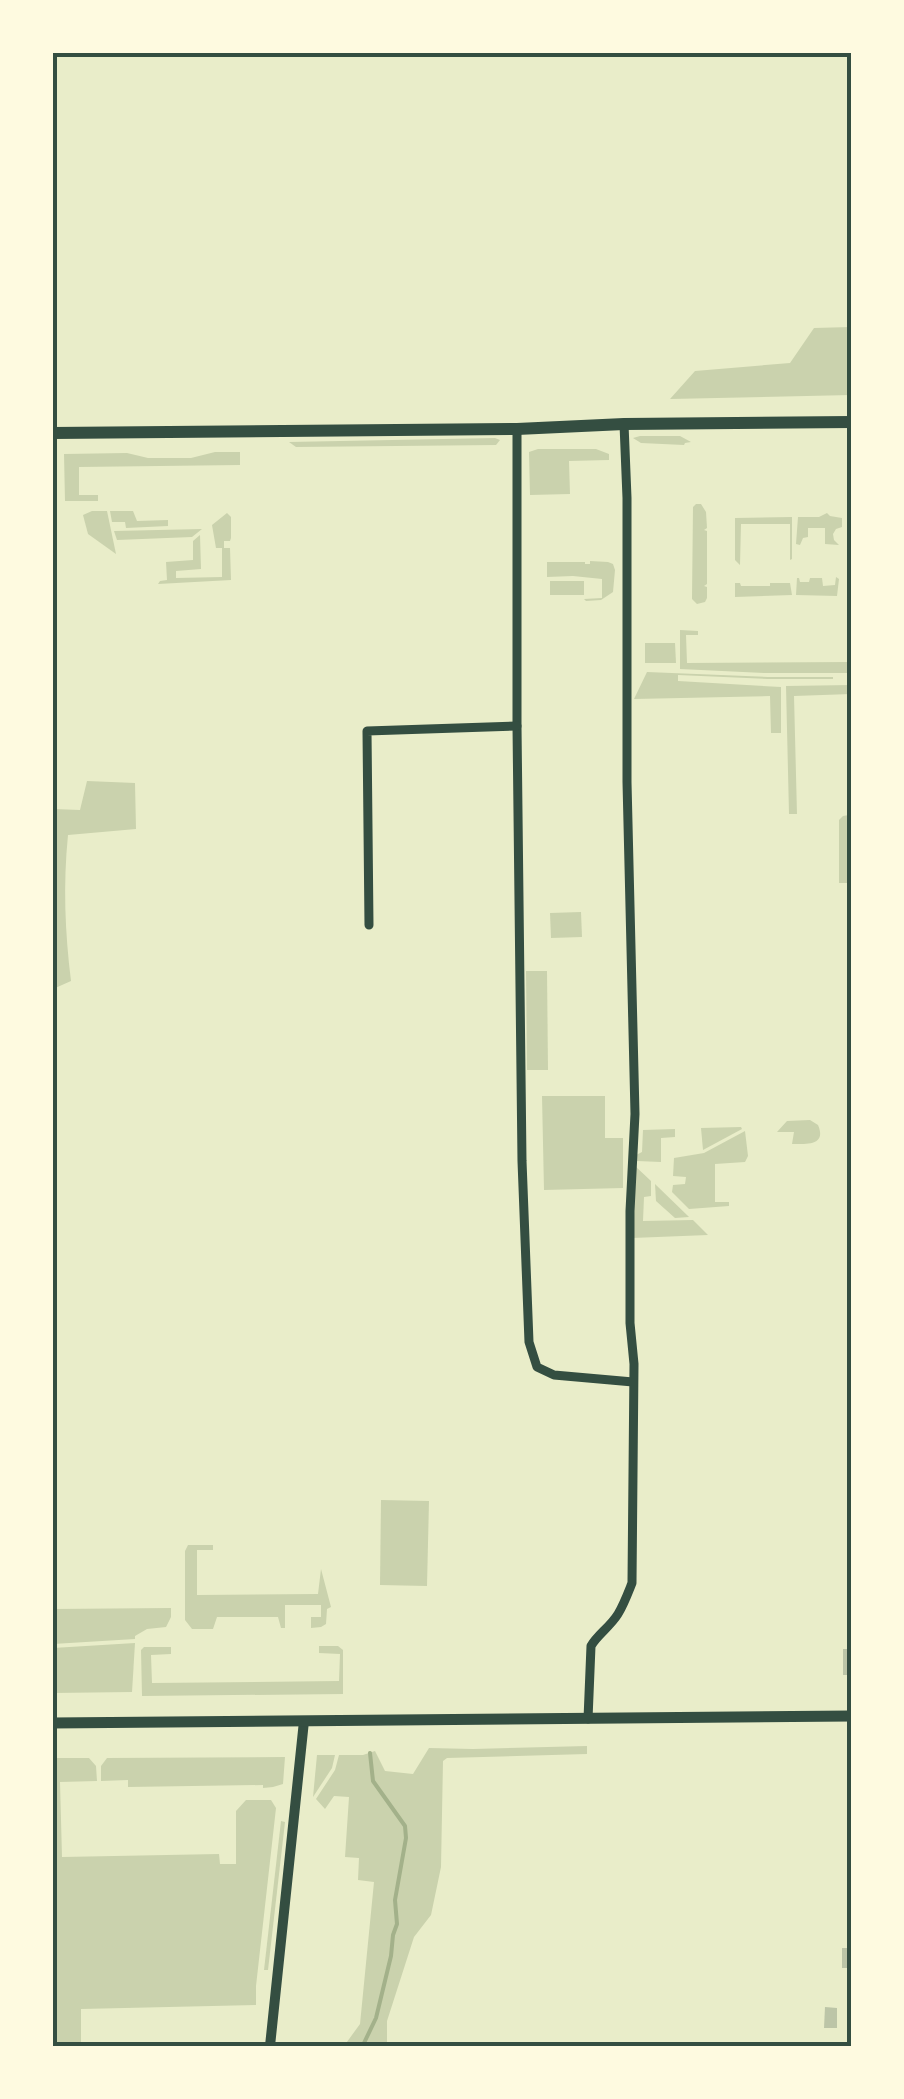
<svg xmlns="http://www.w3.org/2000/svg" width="904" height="2099" font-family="Raleway,sans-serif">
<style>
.green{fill:#cad2ad}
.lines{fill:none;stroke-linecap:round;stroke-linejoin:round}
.stream{stroke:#a3b18a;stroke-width:4}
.building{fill:#bcc5a7}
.minor{stroke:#344e41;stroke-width:9}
.tertiary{stroke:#344e41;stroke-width:10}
.secondary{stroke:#344e41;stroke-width:11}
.primary{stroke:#344e41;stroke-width:12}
.neatline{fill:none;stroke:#344e41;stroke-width:4}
</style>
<rect width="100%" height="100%" fill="#e9edc9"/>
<!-- green -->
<g class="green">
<polygon points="851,327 851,395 670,399 695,371 790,363 814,328"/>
<polygon points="640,436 680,436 691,442 685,443 684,445 641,443 633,438"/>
<polygon points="495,438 500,440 496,445 296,447 289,442"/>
<polygon points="538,449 596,449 609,454 609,460 569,461 570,494 530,495 529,452"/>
<polygon points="215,452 240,452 240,465 79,467 79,495 98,495 98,501 65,501 64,454 127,453 148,458 191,458"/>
<polygon points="696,504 701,504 706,512 707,528 704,530 707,531 707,584 704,586 707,587 707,598 705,602 697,604 692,599 693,507"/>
<polygon points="92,511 107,511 116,554 88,534 83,515"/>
<polygon points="110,511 133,511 137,521 168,520 168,526 126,528 125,522 112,522"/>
<polygon points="227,513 231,517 231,538 230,541 224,541 224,548 230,548 231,580 158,584 160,581 167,580 166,562 193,560 193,541 200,535 201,569 176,571 176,578 222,577 222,548 216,548 212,525"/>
<polygon points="827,513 830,516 842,518 842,527 836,529 833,534 834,540 839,545 825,544 825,528 808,528 808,537 803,538 800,545 796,544 798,517 819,517"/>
<polygon points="792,517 792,559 790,560 790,524 741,524 740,565 735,560 735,518"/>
<polygon points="202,529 192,537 117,540 114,531"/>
<polygon points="590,561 608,562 613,564 615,570 613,592 601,600 586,601 584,599 602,598 602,579 573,576 547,577 547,562 585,562 585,564 590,564"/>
<polygon points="836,577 839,579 837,596 796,595 797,578 799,578 800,582 809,582 810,578 822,578 823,586 835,585"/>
<rect x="550" y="581" width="34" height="14"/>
<polygon points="735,583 740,583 741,586 770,586 770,583 790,583 792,595 735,597"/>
<polygon points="680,630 698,631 698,635 686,635 687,663 851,662 851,673 764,673 680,669"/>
<polygon points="645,643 675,643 676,663 645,663"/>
<polygon points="647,672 768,677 833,677 833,679 768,679 678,675 678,681 781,687 781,733 771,733 770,696 634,699"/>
<polygon points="851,685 851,694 794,696 797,814 789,814 786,686"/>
<path d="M87 781 135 783 136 829 68 835C63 885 65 932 71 981L53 989V809L80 810Z"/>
<polygon points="849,815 851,883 839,883 839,820 843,816"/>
<polygon points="581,912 582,937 551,938 550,913"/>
<polygon points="526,971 547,971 548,1070 527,1070"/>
<polygon points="542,1096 605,1096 605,1138 623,1138 623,1188 544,1190"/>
<path d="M810 1120 818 1125C827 1146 806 1144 792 1144L794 1132H777L787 1121Z"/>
<polygon points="741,1127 742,1129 703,1150 701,1128"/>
<polygon points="675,1129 675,1137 661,1138 661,1162 637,1161 636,1155 642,1152 643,1130"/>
<polygon points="745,1131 748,1156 745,1162 715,1164 715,1202 729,1202 729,1206 689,1209 672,1192 673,1185 685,1184 686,1177 673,1176 674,1158 704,1153"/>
<polygon points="635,1166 651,1181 651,1196 644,1197 643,1221 693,1220 708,1235 632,1238"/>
<polygon points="655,1184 689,1217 675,1218 656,1201"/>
<polygon points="381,1500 429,1501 427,1586 380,1585"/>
<polygon points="188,1545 213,1545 213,1550 197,1550 197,1595 318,1594 321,1569 331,1607 327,1609 326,1624 321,1627 311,1628 311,1617 321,1617 321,1605 285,1605 285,1628 281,1628 278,1617 217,1617 213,1629 192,1629 185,1620 185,1551"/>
<polygon points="171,1608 171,1617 166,1627 147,1629 135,1636 135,1639 53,1644 53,1609"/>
<polygon points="135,1643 132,1692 53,1693 53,1648"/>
<polygon points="319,1646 338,1646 343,1650 343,1694 142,1696 141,1650 144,1647 171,1647 171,1654 151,1655 152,1683 339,1681 340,1654 319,1653"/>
<polygon points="587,1746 587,1754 447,1758 443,1761 441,1867 431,1915 414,1937 387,2021 387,2046 344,2046 360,2024 374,1882 358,1880 359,1858 345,1857 349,1797 334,1796 325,1809 316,1799 335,1770 339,1755 363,1755 375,1751 385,1771 413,1774 429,1748 473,1749"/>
<polygon points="317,1755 335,1755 332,1768 313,1797"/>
<polygon points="285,1757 283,1784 273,1787 263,1788 263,1785 128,1787 128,1780 101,1781 101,1766 107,1758"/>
<polygon points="53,1758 89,1758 96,1766 97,1781 60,1782 62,1857 219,1854 220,1864 236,1864 236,1811 246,1800 271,1800 276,1808 256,1986 256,2005 81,2009 81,2046 53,2046"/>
<polygon points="281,1821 285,1822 268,1970 264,1970"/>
</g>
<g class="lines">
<!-- stream -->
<polyline class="stream" points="365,2046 364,2043 376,2018 391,1956 393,1935 397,1924 395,1900 406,1838 405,1826 373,1781 370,1753"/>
</g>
<!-- building -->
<g class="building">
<rect x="843" y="1649" width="9" height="26"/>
<rect x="842" y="1948" width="10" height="20"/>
<polygon points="825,2007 837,2008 837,2028 824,2028"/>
</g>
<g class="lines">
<!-- minor -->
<g class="minor">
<polyline points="517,429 517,726 522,1161 529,1342 537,1367 554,1375 633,1382"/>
<polyline points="369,925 367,731 517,726"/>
<path d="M588 1719 591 1646C597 1635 610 1627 618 1614 624 1604 628 1593 632 1583L634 1364 630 1323V1211L635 1114 627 782V498L624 424"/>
</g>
<!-- tertiary -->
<polyline class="tertiary" points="270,2046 304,1721"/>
<!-- secondary -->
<polyline class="secondary" points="52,1723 852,1716"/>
<!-- primary -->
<polyline class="primary" points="52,433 517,429 624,424 852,422"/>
</g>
<!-- border -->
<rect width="904" height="2099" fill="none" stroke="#fefae0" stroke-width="110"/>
<rect x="55" y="55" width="794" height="1989" class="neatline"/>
</svg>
